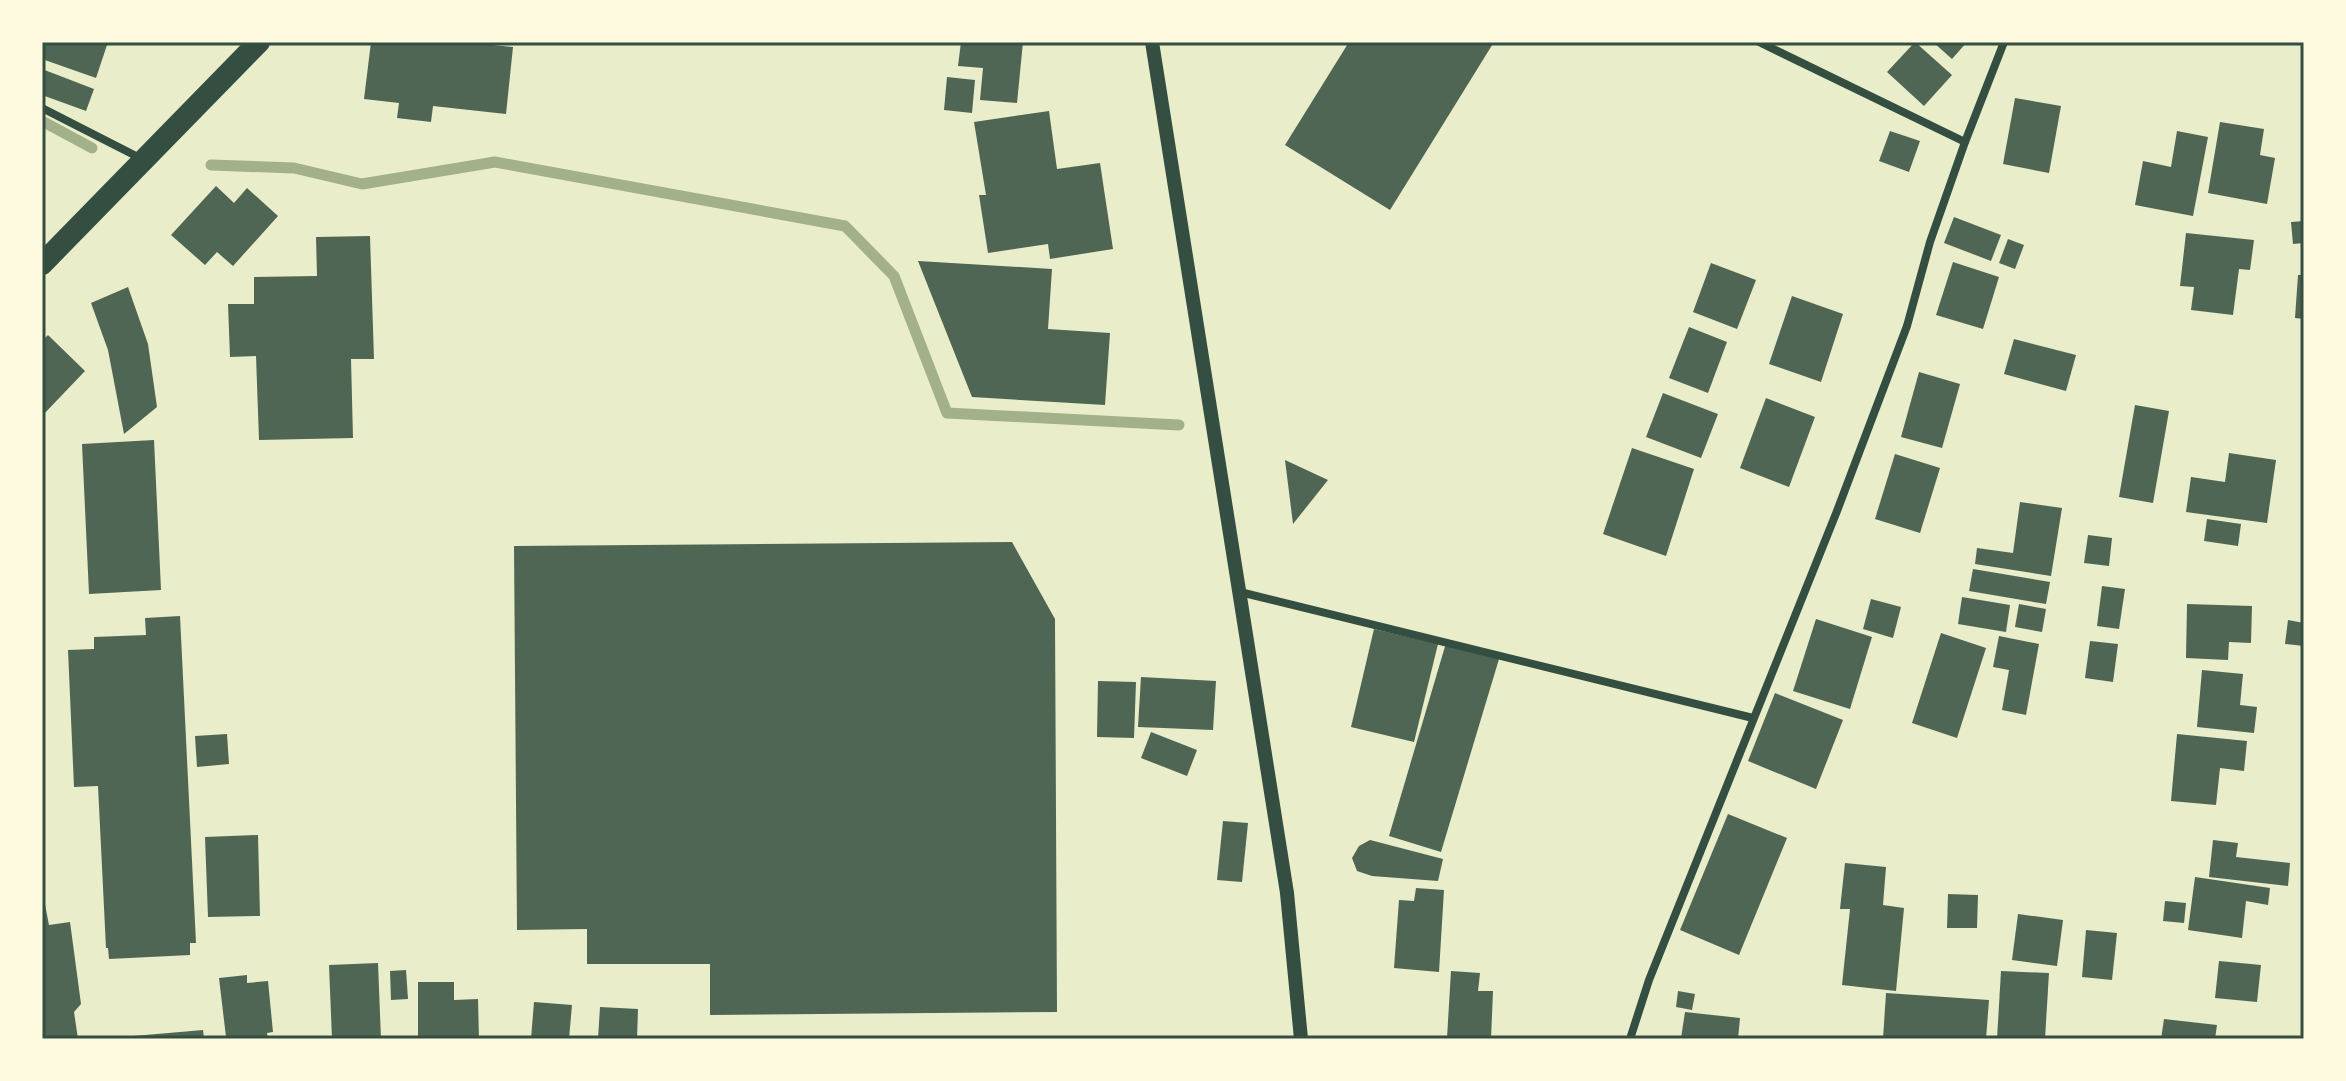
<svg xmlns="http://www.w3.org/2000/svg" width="2346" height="1081" font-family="'Source Serif 4',serif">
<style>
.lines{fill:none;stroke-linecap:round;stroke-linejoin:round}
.stream{stroke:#a3b18a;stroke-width:11}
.building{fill:#4f6655}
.minor{stroke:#344e41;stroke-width:8}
.tertiary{stroke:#344e41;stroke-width:14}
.trunk{stroke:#344e41;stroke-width:22}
.neatline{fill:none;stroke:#344e41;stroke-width:3}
</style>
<rect width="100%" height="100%" fill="#e9edc9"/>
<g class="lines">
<!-- stream -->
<g class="stream">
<polyline points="42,121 92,148"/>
<polyline points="211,165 294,168 362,184 495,162 845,226 894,276 947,413 1179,425"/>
</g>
</g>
<!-- building -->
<g class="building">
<polygon points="42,42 108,42 96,78 42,59"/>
<polygon points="371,42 464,42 513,47 506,114 433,106 431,122 397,118 399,103 364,99"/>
<polygon points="961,42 1023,42 1017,103 980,100 983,68 958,66"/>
<polygon points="1349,42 1494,42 1390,210 1285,145"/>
<polygon points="1915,42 1952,75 1924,106 1887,72"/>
<polygon points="1933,42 1967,42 1952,59"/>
<polygon points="42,69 94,89 86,111 42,95"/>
<polygon points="947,77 975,80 972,113 944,110"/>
<polygon points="2015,98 2061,106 2049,173 2003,164"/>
<polygon points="1049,111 1057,169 1100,163 1113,249 1050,259 1048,244 988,253 979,195 986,195 974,122"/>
<polygon points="2220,122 2264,129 2260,155 2275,158 2267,204 2208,193"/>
<polygon points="1890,131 1920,141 1909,172 1879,161"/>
<polygon points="2177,131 2208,137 2193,216 2135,205 2143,161 2171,167"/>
<polygon points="216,186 234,203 247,188 278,216 233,266 217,252 205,265 171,235"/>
<polygon points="1954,217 2001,235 1991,261 1944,243"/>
<polygon points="2304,221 2304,243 2293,244 2291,222"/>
<polygon points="2186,233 2254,240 2250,270 2239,269 2233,315 2191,310 2194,287 2180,286"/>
<polygon points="370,236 374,359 351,359 353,438 259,440 256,356 230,357 228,304 254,304 254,277 317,276 316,237"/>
<polygon points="2008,239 2024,245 2015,269 1999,263"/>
<polygon points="918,261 1052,269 1048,329 1110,333 1105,405 972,397"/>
<polygon points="1953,262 1999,277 1983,329 1936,315"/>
<polygon points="1711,263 1756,280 1737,329 1693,312"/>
<polygon points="2298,275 2304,275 2304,319 2295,318"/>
<polygon points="128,287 148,344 157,407 124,434 108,350 91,303"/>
<polygon points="1792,296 1843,314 1821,382 1769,364"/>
<polygon points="1689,327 1727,342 1708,393 1669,378"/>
<polygon points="48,335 85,371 42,416 42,341"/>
<polygon points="2014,339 2076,355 2066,391 2004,374"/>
<polygon points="1919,372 1960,384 1942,448 1901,437"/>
<polygon points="1663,393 1718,414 1701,458 1646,437"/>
<polygon points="1766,398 1815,417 1789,487 1740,468"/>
<polygon points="2135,405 2169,411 2153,503 2119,497"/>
<polygon points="154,440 161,590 89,594 82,444"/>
<polygon points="1632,448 1694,469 1666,556 1603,534"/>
<polygon points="2229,453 2276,460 2267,523 2186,512 2191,477 2225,482"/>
<polygon points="1895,454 1940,468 1920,533 1875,519"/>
<polygon points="1285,460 1328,480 1293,524"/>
<polygon points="2020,502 2062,508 2051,576 1975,564 1977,548 2013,553"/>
<polygon points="2207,519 2241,524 2238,546 2204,541"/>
<polygon points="2088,535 2112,538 2109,566 2084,563"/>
<polygon points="1012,542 1055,619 1057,1012 710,1015 710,964 587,964 587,929 517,930 514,546"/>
<polygon points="1973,569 2050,582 2046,604 1969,591"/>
<polygon points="2102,586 2125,589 2119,629 2097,626"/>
<polygon points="1962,597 2010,605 2006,632 1958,624"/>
<polygon points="1871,599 1901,607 1893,638 1863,629"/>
<polygon points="2019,604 2046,609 2042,632 2015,627"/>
<polygon points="2187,604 2252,606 2251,643 2229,642 2228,660 2186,658"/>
<polygon points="180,616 196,943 190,943 190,955 109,959 108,948 106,948 98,786 74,787 68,650 94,649 94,637 146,635 145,618"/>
<polygon points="1816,619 1872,637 1850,709 1793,691"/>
<polygon points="2288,620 2304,623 2304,646 2285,644"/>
<polygon points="1374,629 1438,644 1414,742 1351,727"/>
<polygon points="1941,633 1986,648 1957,738 1912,723"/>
<polygon points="1999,636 2039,644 2026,715 2002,710 2009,670 1993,667"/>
<polygon points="2090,641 2118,644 2113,682 2085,678"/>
<polygon points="1446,643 1499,659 1441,852 1389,836"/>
<polygon points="2202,670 2243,674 2240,705 2257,707 2254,733 2197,727"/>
<polygon points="1141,677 1216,681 1213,730 1138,727"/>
<polygon points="1098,681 1136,682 1134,738 1097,737"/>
<polygon points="1775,693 1843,720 1816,789 1748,761"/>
<polygon points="1151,732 1197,750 1187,776 1141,758"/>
<polygon points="227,734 229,764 197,767 195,736"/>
<polygon points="2177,734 2247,741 2244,771 2220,768 2216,805 2171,801"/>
<polygon points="1728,814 1787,838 1739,955 1680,930"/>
<polygon points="1223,821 1248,823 1242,882 1217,880"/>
<polygon points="258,835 260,916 208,917 205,837"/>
<polygon points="1370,840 1443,859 1438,881 1372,876 1357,871 1352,858 1359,846"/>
<polygon points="2213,840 2238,843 2236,857 2290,863 2288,886 2209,877"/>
<polygon points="1845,863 1886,867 1883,905 1904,908 1896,991 1842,985 1850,909 1840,909"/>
<polygon points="2195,877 2270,888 2268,905 2246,901 2242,938 2188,930"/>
<polygon points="1416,888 1444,890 1439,972 1394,968 1399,900 1414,901"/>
<polygon points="42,889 49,925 70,922 81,1004 74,1012 78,1039 42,1039"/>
<polygon points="1948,894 1978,895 1977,928 1947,928"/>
<polygon points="2165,901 2186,903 2184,923 2163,921"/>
<polygon points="2018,914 2063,920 2057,966 2012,960"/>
<polygon points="2086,930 2117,933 2112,980 2082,977"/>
<polygon points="2219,961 2261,965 2257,1002 2215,998"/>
<polygon points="378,963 381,1039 332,1039 329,965"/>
<polygon points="406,970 408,999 391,1000 390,971"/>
<polygon points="1451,971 1480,973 1478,991 1493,991 1491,1039 1447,1038"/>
<polygon points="2001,971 2049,973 2045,1039 1997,1039"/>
<polygon points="247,975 247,983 268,981 273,1032 267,1033 268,1039 226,1037 219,978"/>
<polygon points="418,982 454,982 454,1000 478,999 479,1039 418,1039"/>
<polygon points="1678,991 1695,994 1692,1010 1676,1007"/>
<polygon points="1886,993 1989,1000 1986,1039 1883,1039"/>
<polygon points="534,1002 572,1005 569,1039 531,1039"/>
<polygon points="600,1007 638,1009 637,1039 598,1039"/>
<polygon points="1685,1012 1740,1018 1738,1039 1681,1038"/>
<polygon points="2164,1019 2217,1025 2215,1039 2161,1039"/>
<polygon points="203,1030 204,1039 122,1039 122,1037"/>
</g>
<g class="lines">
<!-- minor -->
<g class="minor">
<polyline points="1759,42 1965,142"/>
<polyline points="42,108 140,158"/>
<polyline points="1240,592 1753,718"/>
<polyline points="1630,1039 1649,980 1837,511 1907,326 1930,242 1965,142 2004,42"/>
</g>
<!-- tertiary -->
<polyline class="tertiary" points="1152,42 1287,893 1301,1039"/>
<!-- trunk -->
<polyline class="trunk" points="42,264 259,42"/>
</g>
<!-- border -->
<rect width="2346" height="1081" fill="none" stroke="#fefae0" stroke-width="88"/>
<rect x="44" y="44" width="2258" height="993" class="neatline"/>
</svg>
